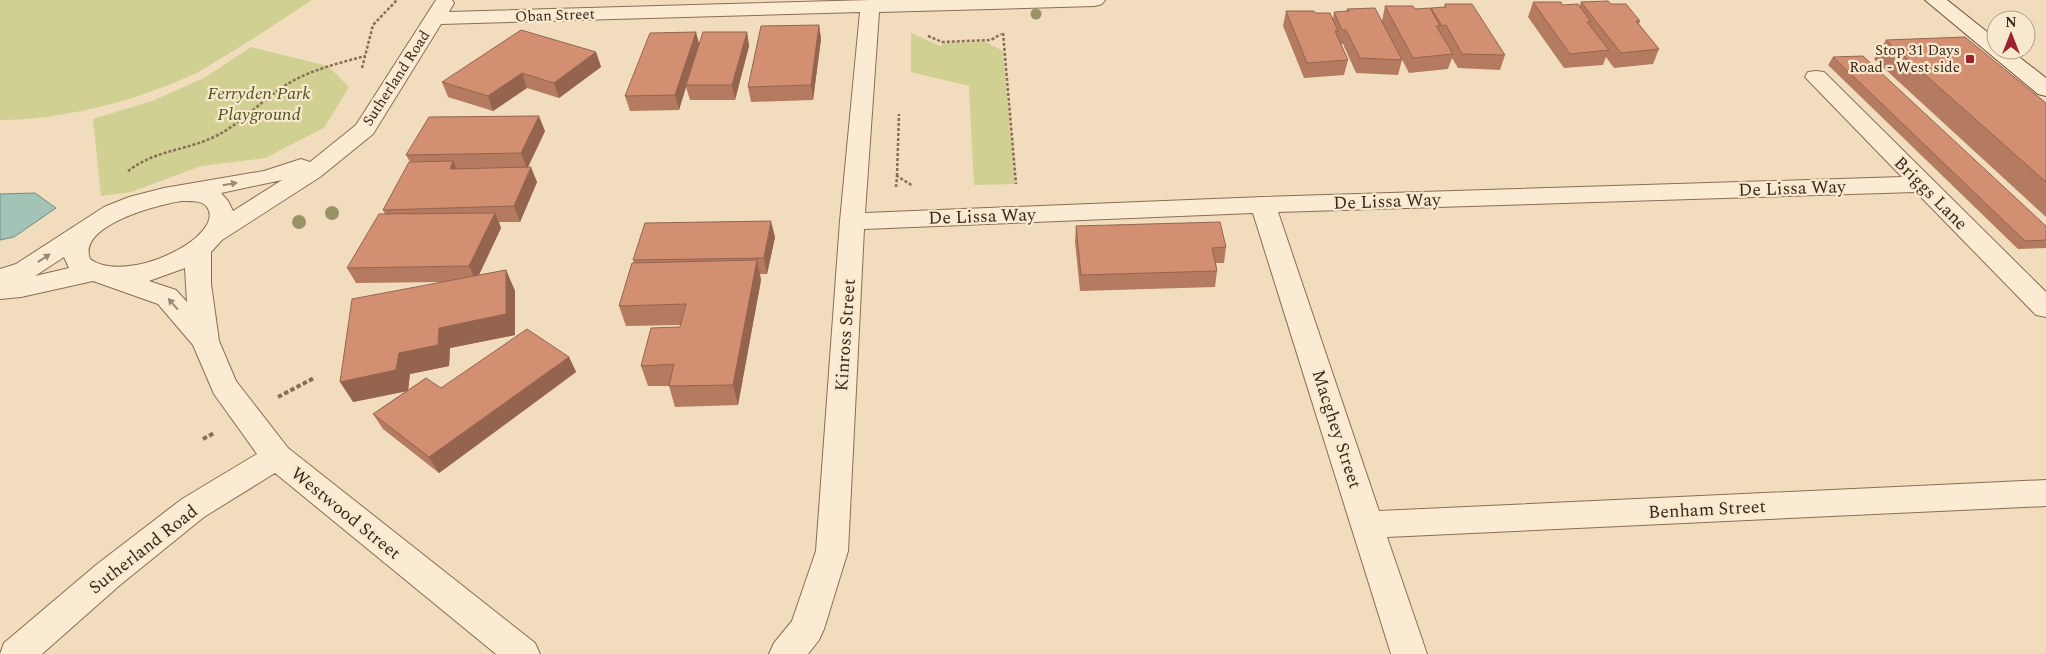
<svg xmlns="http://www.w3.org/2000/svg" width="2046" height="654" font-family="Spectral,serif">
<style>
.green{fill:#cfd091}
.water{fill:#a2c3b6;stroke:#689183}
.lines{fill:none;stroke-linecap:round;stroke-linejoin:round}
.street-casing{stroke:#8b6c55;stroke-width:2}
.secondary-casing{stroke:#6d4d39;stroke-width:2}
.path-far1{stroke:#8b6c55;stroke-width:2.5;stroke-dasharray:3 2;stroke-linecap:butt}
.path{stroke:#8b6c55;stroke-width:4;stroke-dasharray:4.5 2.5;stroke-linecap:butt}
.street{fill:#fbebd2;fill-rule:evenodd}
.secondary{fill:#fbebd2;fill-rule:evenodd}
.tree{fill:#989367}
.wall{fill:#b57b61}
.shaded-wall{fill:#94644f}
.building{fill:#d38f71;stroke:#94644f}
.oneway{fill:#9a8976}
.poi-dot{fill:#9f202f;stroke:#f8e8ce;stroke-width:2}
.labels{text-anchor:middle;stroke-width:4.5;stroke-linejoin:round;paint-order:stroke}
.far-street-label{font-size:15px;fill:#39271b;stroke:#f8e8ce}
.far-poi-label{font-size:15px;fill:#39271b;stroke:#f8e8ce;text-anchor:end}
.park-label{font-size:18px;font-style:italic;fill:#4f5720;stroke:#f8e8ce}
.street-label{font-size:18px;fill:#39271b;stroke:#f8e8ce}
</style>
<rect width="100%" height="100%" fill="#f1ddbe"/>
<!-- green -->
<g class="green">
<path d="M0 0H312C283 19 255 38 225 56 214 62 204 70 192 75 135 101 63 120 0 120Z"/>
<polygon points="911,33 940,46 945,43 986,42 1003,51 1015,184 974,185 969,86 911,72"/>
<polygon points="251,47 328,66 349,87 324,128 265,158 201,166 131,192 101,196 93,119 152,101 204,78"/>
</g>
<!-- water -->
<polygon class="water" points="35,193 56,208 14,237 0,240 0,194"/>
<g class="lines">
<defs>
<path id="street" d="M436 0H452L454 3 449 12 870 0H1105L1102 4 1095 6 879 12 865 213 1263 197 1902 177 1805 77 1808 72 1816 71 1824 72 2046 292V317L2036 315 1916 192 1278 212 1379 511 2046 480V506L1387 537 1427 654H1391L1253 213 864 229 848 551 824 629 819 640 808 654H769L774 643 792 621 816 551 840 221 860 12 441 24 373 134 320 177 222 240 211 252V284L219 341 236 381 288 448 535 643 540 654H496L275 473 204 517 120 585 42 654H0L4 643 96 565 182 499 257 454 214 394 193 345 158 304 93 281 21 297 0 299V269L16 264 104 207 129 197 164 188 264 171 301 159 310 162 356 125ZM282 180 233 211 228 201 221 193ZM182 201C190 201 202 200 207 207 227 236 127 286 90 259 77 225 160 204 182 201ZM64 257 69 268 35 276ZM185 268 187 302 176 290 149 281Z"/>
<polygon id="secondary" points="1925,0 1947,0 1996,39 1996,50 2010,50 2046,78 2046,96 2038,94"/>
</defs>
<!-- street casing -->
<use href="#street" class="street-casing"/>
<!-- secondary casing -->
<use href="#secondary" class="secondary-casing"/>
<!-- path-far1 -->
<g class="path-far1">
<polyline points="1003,33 1016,184"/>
<polyline points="928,36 942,42 991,40 1001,34"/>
<polyline points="362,68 373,25 397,0"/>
<path d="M128 171C157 149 186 151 216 136 240 124 258 104 280 89 305 71 336 64 365 56"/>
<polyline points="897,176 899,114"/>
<polyline points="896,187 897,176 913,186"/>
</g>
<!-- path -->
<g class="path">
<polyline points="278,397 314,378"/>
<polyline points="203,439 214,433"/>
</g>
<!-- street -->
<use href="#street" class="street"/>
<!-- secondary -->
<use href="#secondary" class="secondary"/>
</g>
<!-- trees -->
<g class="tree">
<circle cx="1036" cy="14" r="5.5"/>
<circle cx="332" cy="213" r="7"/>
<circle cx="299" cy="222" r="7"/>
</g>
<!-- wall -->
<g class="wall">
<polygon points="1533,2 1579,7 1581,2 1611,4 1640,21 1639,24 1659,49 1653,64 1614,68 1606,57 1603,65 1564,68 1528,17"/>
<polygon points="1445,4 1505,55 1500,70 1458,68 1452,58 1448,69 1409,73 1384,25 1402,60 1398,75 1356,73 1343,44 1341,44 1348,60 1344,75 1304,78 1283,26 1286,11 1333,18 1334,12 1346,12 1347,9 1382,21 1385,6 1431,10 1431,8 1444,8"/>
<polygon points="819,25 821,39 813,100 751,102 748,87"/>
<polygon points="747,32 749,46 735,100 690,100 686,87 679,110 630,111 625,96 699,45"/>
<polygon points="1886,40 2046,103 2046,217 1874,59"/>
<polygon points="596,52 601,67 559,98 527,88 493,111 448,97 442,82"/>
<polygon points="1833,57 2046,226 2046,248 2018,249 1828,65"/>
<polygon points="545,131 528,167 537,182 520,222 499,222 501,228 479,275 506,270 515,291 515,335 450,348 449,366 410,374 408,390 441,388 569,357 576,372 439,473 383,429 373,414 406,391 353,402 444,282 356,283 347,268 385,214 383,210 410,162 406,155"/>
<polygon points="1076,226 1226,247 1224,263 1216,263 1217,271 1215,287 1080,291 1075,242"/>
<polygon points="775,237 767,274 760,274 761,280 738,405 675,407 669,386 648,386 641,366 680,327 681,325 626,326 619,306 634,263 633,260"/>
</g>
<!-- shaded-wall -->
<g class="shaded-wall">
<polygon points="819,25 821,39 813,100 811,85"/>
<polygon points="696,32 700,47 686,85 686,87 679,110 675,95"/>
<polygon points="747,32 749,46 735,100 732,85"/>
<polygon points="596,52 601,67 559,98 554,83"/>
<polygon points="522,73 527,88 493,111 488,96"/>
<polygon points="539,116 545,131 527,169 521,153"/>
<polygon points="453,161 460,177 450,169"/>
<polygon points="531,167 537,182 520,222 514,206"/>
<polygon points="495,213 501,228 476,281 469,266"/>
<polygon points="771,221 775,237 767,274 764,258"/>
<polygon points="757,260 761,280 738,405 733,385"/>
<polygon points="506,270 515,291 515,335 450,348 449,366 410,374 408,391 353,402 340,382 399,353 439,328"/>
<polygon points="569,357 576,372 439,473 429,457"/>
</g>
<!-- building -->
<g class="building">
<polygon points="1608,1 1611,4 1626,4 1640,21 1636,21 1659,49 1621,53 1581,2"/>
<polygon points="1533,2 1561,2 1562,5 1578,4 1591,22 1587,22 1609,50 1570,54"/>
<polygon points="1445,4 1472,4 1505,55 1462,54 1446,25 1442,26 1431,8 1446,7"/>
<polygon points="1385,6 1413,6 1415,9 1430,8 1440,26 1436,26 1453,54 1413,58"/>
<polygon points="1375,8 1402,60 1360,58 1346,30 1342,30 1334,12 1349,11 1347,9"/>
<polygon points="1286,11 1314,11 1315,13 1330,13 1338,31 1335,31 1348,60 1307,63"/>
<polygon points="819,25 811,85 748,87 761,26"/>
<polygon points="521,30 596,52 554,83 522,73 488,96 442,82"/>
<polygon points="696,32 675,95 625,96 650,33"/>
<polygon points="703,32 747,32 732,85 686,85"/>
<polygon points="1965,37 2046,103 2046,182 1886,40"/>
<polygon points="1863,56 2046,226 2046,240 2025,241 1833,57"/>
<polygon points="539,116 521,153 406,155 429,117"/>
<polygon points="453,161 450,169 531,167 514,206 383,210 409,162"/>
<polygon points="495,213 469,266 347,268 379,214"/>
<polygon points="771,221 764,258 633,260 645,223"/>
<polygon points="1220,222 1226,247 1212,248 1217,271 1081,275 1076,226"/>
<polygon points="757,260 733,385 669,386 674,364 641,366 651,328 680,327 686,304 619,306 632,263"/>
<polygon points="506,270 506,314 439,328 438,345 399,353 396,370 340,382 352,299"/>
<polygon points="527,329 569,357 429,457 373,414 426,378 441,388"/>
</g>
<!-- one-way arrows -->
<defs><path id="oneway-solid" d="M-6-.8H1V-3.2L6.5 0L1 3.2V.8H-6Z" transform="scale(1.25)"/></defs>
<g class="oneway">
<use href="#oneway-solid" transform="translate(230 184) rotate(-10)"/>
<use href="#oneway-solid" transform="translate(44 258) rotate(-33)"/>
<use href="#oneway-solid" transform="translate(173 304) rotate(-131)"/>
</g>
<!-- markers -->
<rect class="poi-dot" x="1965" y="54" width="10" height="10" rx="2.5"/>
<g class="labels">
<!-- far-street labels -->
<g class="far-street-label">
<text transform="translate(555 15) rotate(-2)" y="5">Oban Street</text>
<text transform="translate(396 78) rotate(-57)" y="5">Sutherland Road</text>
</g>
<!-- far-poi labels -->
<g class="far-poi-label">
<text x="1960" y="55">Stop 31 Days<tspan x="1960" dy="17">Road - West side</tspan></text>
</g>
<!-- park labels -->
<g class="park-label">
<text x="259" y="99">Ferryden Park<tspan x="259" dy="21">Playground</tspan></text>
</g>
<!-- street labels -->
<g class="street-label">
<text transform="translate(1792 188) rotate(-2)" y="6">De Lissa Way</text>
<text transform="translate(1931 193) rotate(45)" y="6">Briggs Lane</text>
<text transform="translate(1387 201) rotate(-2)" y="6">De Lissa Way</text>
<text transform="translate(982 216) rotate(-2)" y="6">De Lissa Way</text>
<text transform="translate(845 335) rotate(-86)" y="6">Kinross Street</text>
<text transform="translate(1337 429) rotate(72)" y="6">Macghey Street</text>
<text transform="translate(1707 509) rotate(-3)" y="6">Benham Street</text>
<text transform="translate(346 513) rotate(39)" y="6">Westwood Street</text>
<text transform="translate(143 549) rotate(-38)" y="6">Sutherland Road</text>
</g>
</g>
<!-- north arrow -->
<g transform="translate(2011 35)"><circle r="24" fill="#f8e8ce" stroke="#ac9b86"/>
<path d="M0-4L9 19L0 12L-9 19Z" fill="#9f202f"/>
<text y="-8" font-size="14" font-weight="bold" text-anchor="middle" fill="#39271b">N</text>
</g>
</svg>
